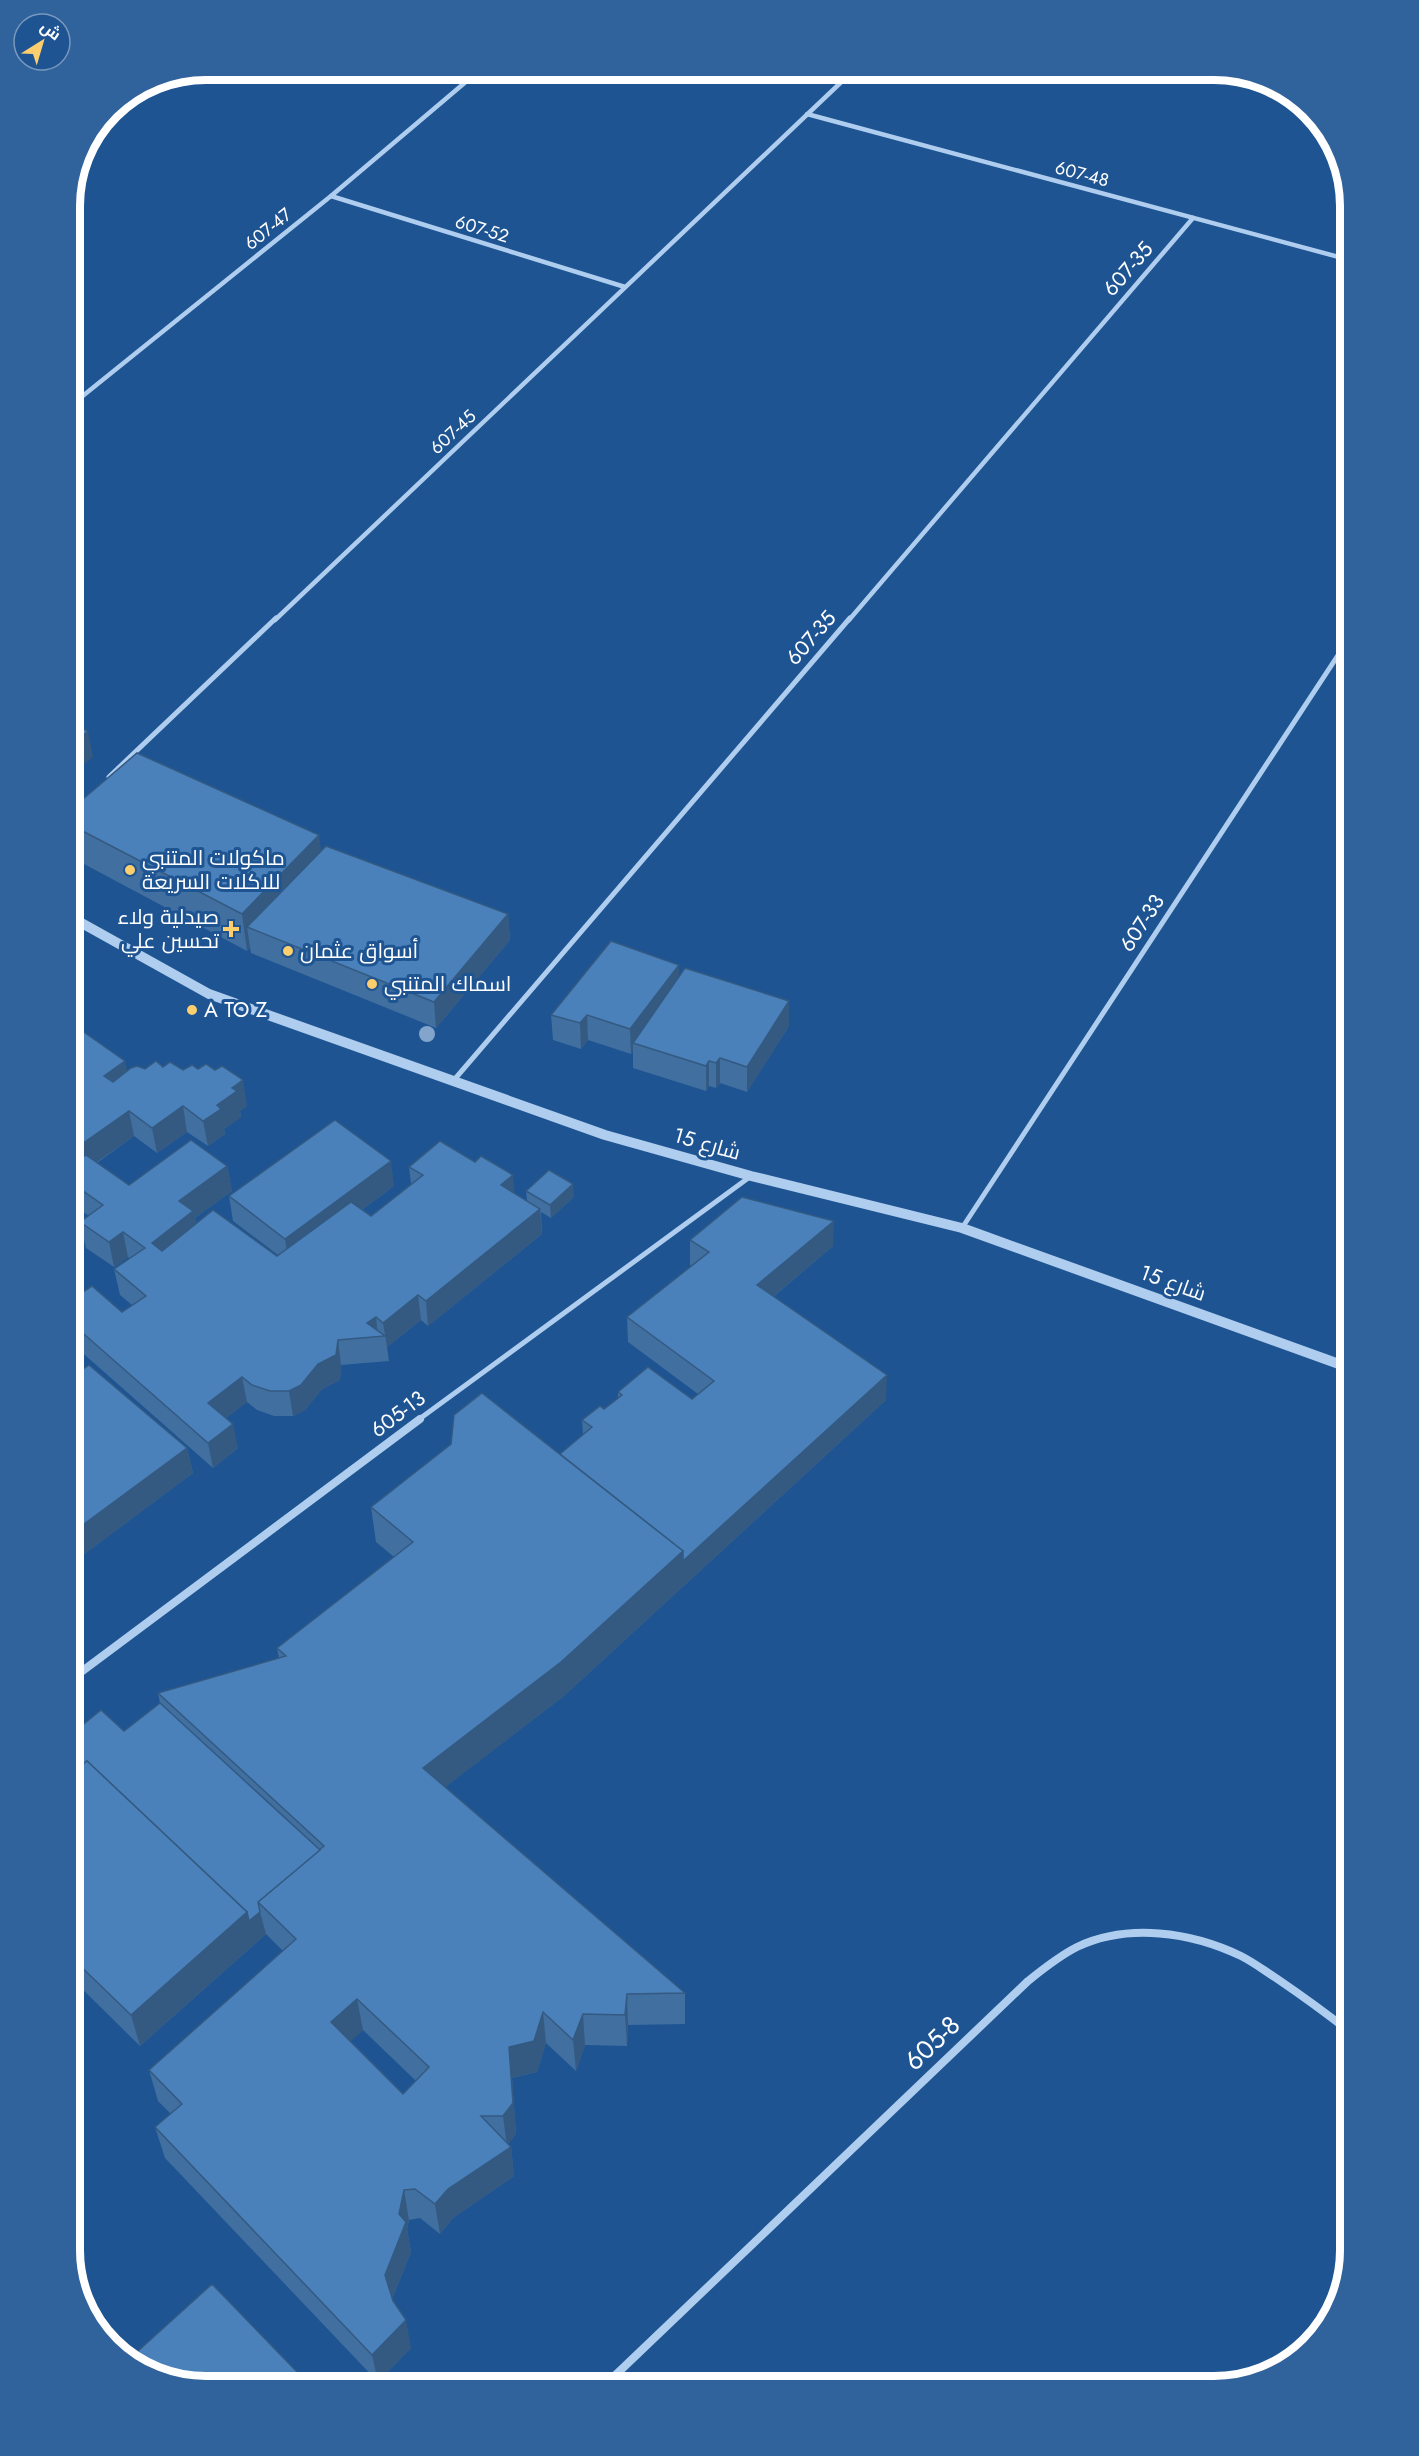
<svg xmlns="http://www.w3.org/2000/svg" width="1419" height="2456" font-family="Jost,Cairo,sans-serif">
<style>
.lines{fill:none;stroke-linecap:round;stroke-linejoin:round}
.minor-far2{stroke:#afcdee;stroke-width:4.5}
.minor-far1{stroke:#afcdee;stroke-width:5}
.minor{stroke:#afcdee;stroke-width:8}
.tertiary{stroke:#afcdee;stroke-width:10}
.tree{fill:#83a5cb}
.wall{fill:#406fa0;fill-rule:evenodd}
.shaded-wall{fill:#345a82}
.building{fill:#4a81ba;stroke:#345a82;stroke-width:1.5;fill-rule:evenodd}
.poi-dot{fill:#fcce6e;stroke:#1e5492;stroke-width:2}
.labels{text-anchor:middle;stroke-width:6;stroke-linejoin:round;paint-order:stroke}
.far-street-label{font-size:18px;fill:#fff;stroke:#1e5492}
.street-label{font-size:21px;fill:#fff;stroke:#1e5492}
.poi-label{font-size:21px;fill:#fff;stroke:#1e5492;text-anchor:start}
.near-street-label{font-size:26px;fill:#fff;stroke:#1e5492}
.rim{fill:none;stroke:#fff;stroke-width:8}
</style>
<rect width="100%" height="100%" fill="#1e5492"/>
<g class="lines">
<!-- minor-far2 -->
<g class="minor-far2">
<polyline points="446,69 472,76"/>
<polyline points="807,114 1350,260"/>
<polyline points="331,196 625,287"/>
<polyline points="69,407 331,196 481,69"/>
<polyline points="275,620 855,69"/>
<polyline points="849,620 1193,218"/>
</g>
<!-- minor-far1 -->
<g class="minor-far1">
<polyline points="109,777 276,618"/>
<polyline points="454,1080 850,618"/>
<polyline points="962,1228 1350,637"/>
<polyline points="418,1420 751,1176"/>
</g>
<!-- minor -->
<g class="minor">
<polyline points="69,1681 420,1419"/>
<path d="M603 2387 1028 1981C1043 1969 1059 1956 1077 1947 1128 1923 1191 1932 1241 1956 1253 1962 1265 1971 1276 1978 1301 1995 1326 2013 1350 2032"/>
</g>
<!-- tertiary -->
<polyline class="tertiary" points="69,916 209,994 605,1135 751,1176 962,1228 1350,1368"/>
</g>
<!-- trees -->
<circle class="tree" cx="427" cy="1034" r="8"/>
<!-- wall -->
<g class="wall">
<polygon points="69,811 322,851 508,914 510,940 436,1028 251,953 250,947 247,951 69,856"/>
<polygon points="679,976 789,1001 789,1026 747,1092 720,1083 716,1088 709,1086 706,1091 633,1068 633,1051 631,1054 588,1040 581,1049 553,1040 551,1015"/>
<polygon points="69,1030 70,1034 127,1071 163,1067 183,1070 247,1106 240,1111 241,1117 224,1129 225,1134 208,1146 187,1132 157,1153 134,1136 97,1163 129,1185 227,1166 232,1191 195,1218 196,1224 277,1256 278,1255 233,1221 229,1196 394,1186 362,1210 371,1216 411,1184 409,1167 514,1193 527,1201 526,1191 574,1197 551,1218 541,1212 542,1234 428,1326 421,1320 387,1347 389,1361 341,1365 340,1380 322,1389 305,1410 293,1416 274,1416 257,1410 247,1402 226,1418 238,1448 213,1468 69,1341 69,1301 122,1312 132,1305 120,1295 114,1269 130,1258 128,1257 114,1267 86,1248 80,1222 89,1216 69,1202"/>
<path d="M690 1240 833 1246 773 1297 886 1400 564 1696 445 1787 685 1993V2024L628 2025 627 2046 585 2045 576 2071 546 2043 537 2072 512 2078 516 2134 508 2144 511 2147 514 2176 453 2218 440 2234 420 2218 409 2220 407 2229 411 2252 392 2299 411 2348 378 2382 165 2158 155 2127 171 2114 158 2101 149 2070 283 1951 266 1934 140 2046 69 1976V1775L72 1772 69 1769V1736L124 1731 160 1703 158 1693 279 1658 277 1648 394 1557 376 1542 371 1507 560 1454 583 1435 582 1420 604 1409 618 1399V1392L692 1399 698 1394 628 1342 627 1317 692 1266 690 1265ZM363 2030 416 2081 403 2094 350 2041Z"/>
<polygon points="69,1379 187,1448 193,1473 83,1555 69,1542"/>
</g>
<!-- shaded-wall -->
<g class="shaded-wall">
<polygon points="88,731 93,757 69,777 69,748"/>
<polygon points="319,835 324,871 247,927 250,947 247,951 242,914"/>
<polygon points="508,914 510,940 436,1028 434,1002"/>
<polygon points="679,965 679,991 633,1043 633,1051 631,1054 630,1029"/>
<polygon points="789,1001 789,1026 747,1092 747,1067"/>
<polygon points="587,1015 588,1040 581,1049 580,1023"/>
<polygon points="720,1058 720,1083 716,1088 716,1063"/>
<polygon points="125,1061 130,1086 109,1102 104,1076"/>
<polygon points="709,1061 709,1086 706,1091 706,1066"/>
<polygon points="243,1080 247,1106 240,1111 241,1117 224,1129 225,1134 208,1146 203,1121 232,1088"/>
<polygon points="183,1106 187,1132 157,1153 152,1128"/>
<polygon points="129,1111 134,1136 70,1181 69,1181 69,1153"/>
<polygon points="391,1161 394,1186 289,1264 285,1239"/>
<polygon points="227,1166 232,1191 195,1218 198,1237 157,1268 152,1243 179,1201"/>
<polygon points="513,1175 515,1200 501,1185"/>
<polygon points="573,1184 574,1197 551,1218 550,1205"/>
<polygon points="540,1209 542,1234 428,1326 426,1301"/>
<polygon points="834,1221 833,1246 757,1310 757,1285"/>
<polygon points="123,1232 128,1257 114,1267 109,1242"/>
<polygon points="418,1295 421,1320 387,1347 383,1323"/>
<polygon points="376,1317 378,1337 367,1323"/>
<polygon points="338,1340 341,1365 340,1380 322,1389 305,1410 293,1416 289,1391"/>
<polygon points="887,1375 886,1400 564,1696 427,1801 423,1768 683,1551"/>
<polygon points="242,1377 247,1402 213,1428 208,1403"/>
<polygon points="233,1424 238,1448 213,1468 208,1443"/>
<polygon points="187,1448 193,1473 83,1555 76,1530"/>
<polygon points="247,1912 260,1912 266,1934 140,2046 131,2015"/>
<polygon points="627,1994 628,2025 627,2046 625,2015"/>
<polygon points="357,1999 363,2030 338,2053 331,2022"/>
<polygon points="543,2012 546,2043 537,2072 512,2078 516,2134 507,2146 503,2116 509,2047"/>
<polygon points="583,2014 585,2045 576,2071 573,2040"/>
<polygon points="511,2147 514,2176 453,2218 440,2234 435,2204 448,2189"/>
<polygon points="404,2190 409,2220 407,2229 411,2252 390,2304 385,2275"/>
<polygon points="406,2320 411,2348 378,2382 372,2355"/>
<polygon points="301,2376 304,2387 291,2387"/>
</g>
<!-- building -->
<g class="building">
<polygon points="69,723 88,731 69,748"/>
<polygon points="137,753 319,835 242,914 69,824 69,811"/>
<polygon points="326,846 508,914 434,1002 247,927"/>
<polygon points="611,941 679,965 630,1029 587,1015 580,1023 551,1015"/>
<polygon points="685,968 789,1001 747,1067 720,1058 716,1063 709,1061 706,1066 633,1043"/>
<polygon points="78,1028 125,1061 104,1076 113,1082 131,1068 137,1066 145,1069 156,1061 163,1067 170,1062 183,1070 192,1065 198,1069 206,1064 215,1070 222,1066 243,1080 232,1088 237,1091 217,1105 221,1109 203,1121 183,1106 152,1128 129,1111 69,1153 69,1034"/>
<polygon points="335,1120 391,1161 285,1239 229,1196"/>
<polygon points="191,1140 227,1166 179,1201 193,1211 152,1243 162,1251 213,1210 277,1256 351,1202 371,1216 423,1175 409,1167 440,1141 475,1162 481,1156 513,1175 501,1185 540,1209 426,1301 418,1295 383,1323 376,1317 367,1323 385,1336 338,1340 336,1355 318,1364 301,1385 289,1391 270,1391 252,1385 242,1377 208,1403 233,1424 208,1443 69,1321 69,1301 92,1286 122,1312 146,1296 114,1269 145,1248 123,1232 109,1242 80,1222 103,1205 69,1181 69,1167 86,1155 129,1185"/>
<polygon points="549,1170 573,1184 550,1205 526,1191"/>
<polygon points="742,1197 834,1221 757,1285 887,1375 683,1561 683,1551 560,1454 592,1427 582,1420 600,1406 604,1409 622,1395 618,1392 648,1367 692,1399 714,1381 627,1317 709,1252 690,1240"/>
<polygon points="89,1365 187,1448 76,1530 69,1524 69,1379"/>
<path d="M482 1393 683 1551 561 1662 423 1768 685 1993 627 1994 625 2015 583 2014 573 2040 543 2012 534 2041 509 2047 513 2103 503 2116H481L511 2147 448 2189 435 2204 415 2189 404 2190 399 2214 406 2222 385 2275 393 2301 406 2320 372 2355 155 2127 182 2104 149 2070 296 1939 258 1902 324 1846 158 1693 286 1656 277 1648 413 1542 371 1507 451 1444 454 1415ZM357 1999 429 2067 403 2094 331 2022Z"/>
<polygon points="160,1703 320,1850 258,1902 260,1912 249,1921 247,1912 87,1761 82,1765 69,1752 69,1736 101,1710 124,1731"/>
<polygon points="87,1761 247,1912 131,2015 69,1955 69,1775"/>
<polygon points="212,2284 301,2376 291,2387 197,2387 130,2364 127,2361"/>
</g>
<!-- markers -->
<g class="poi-dot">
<circle cx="130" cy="870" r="6"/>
<path d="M228 920h6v6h6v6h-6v6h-6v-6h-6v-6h6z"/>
<circle cx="288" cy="951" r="6"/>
<circle cx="372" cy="984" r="6"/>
<circle cx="192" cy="1010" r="6"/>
</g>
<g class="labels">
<!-- far-street labels -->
<g class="far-street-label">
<text transform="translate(1082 174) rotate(15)" y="6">607-48</text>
<text transform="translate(268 229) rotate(-39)" y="6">607-47</text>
<text transform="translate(482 229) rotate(17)" y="6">607-52</text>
<text transform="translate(453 432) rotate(-43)" y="6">607-45</text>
</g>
<!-- street labels -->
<g class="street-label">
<text transform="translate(1128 269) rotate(-49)" y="7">607-35</text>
<text transform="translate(811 638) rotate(-49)" y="7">607-35</text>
<text transform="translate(1142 923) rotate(-57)" y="7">607-33</text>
<text transform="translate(707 1144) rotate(16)" y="7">شارع 15</text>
<text transform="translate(1173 1283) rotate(20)" y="7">شارع 15</text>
<text transform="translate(398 1414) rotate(-37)" y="7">605-13</text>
</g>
<!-- poi labels -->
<g class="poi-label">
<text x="142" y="865">ماكولات المتنبي<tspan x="142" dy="24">للاكلات السريعة</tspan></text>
<text x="219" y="924" text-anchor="end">صيدلية ولاء<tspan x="219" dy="24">تحسين علي</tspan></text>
<text x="300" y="958">أسواق عثمان</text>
<text x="384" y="991">اسماك المتنبي</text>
<text x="204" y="1017">A TO Z</text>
</g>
<!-- near-street labels -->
<g class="near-street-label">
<text transform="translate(932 2043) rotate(-44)" y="9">605-8</text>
</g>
</g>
<!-- crop -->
<path d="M0 0H1419V2456H0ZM206 80H1214A126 126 0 0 1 1340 206V2250A126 126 0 0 1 1214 2376H206A126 126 0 0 1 80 2250V206A126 126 0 0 1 206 80Z" fill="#30629b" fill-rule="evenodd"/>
<path class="rim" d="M206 80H1214A126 126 0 0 1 1340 206V2250A126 126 0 0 1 1214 2376H206A126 126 0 0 1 80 2250V206A126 126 0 0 1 206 80Z"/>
<!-- north arrow -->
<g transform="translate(42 42) rotate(37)"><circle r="28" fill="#1e5492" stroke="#7898be" stroke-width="1.5"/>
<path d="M0-4.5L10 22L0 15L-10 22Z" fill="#fcce6e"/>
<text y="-9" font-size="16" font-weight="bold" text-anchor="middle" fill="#ffffff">ش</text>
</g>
</svg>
